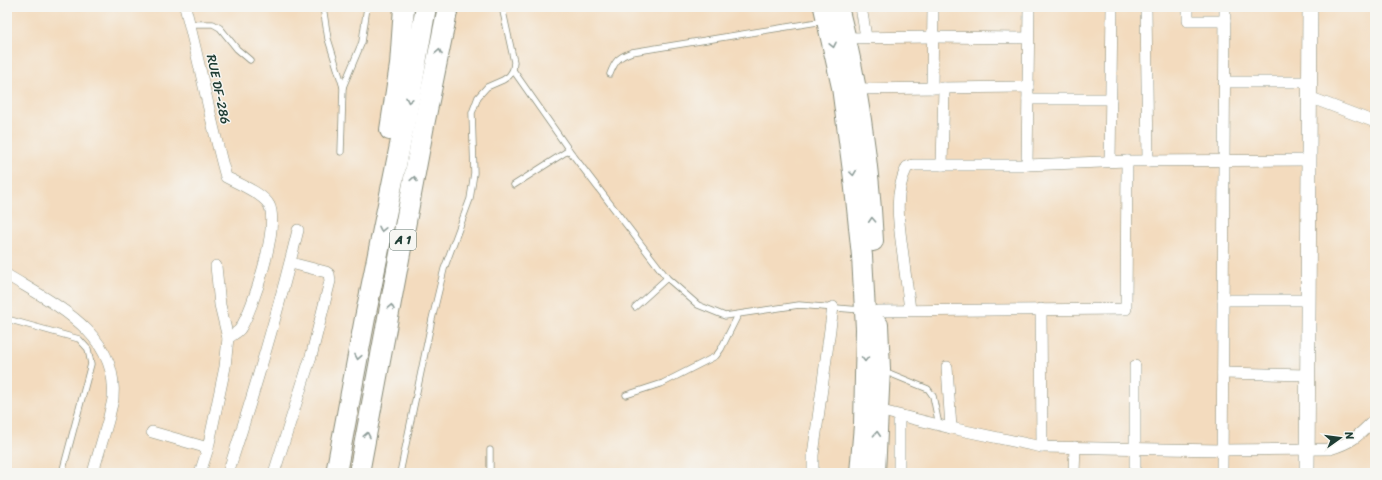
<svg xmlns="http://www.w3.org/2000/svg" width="1382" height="480" font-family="Sriracha,sans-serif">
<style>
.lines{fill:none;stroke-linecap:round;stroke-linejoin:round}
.lane-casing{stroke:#898c79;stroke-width:7}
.street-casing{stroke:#898c79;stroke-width:12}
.secondary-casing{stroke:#898c79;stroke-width:16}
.highway-casing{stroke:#898c79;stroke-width:22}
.lane{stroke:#fff;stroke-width:5.5}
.street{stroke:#fff;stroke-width:11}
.secondary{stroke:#fff;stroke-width:15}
.highway{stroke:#fff;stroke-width:20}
.oneway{stroke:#8f9e9a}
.labels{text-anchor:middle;stroke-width:3;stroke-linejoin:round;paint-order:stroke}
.shield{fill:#f6f6f2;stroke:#60746d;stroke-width:1}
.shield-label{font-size:12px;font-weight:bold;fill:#1f3d34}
.street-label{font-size:13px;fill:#1f3d34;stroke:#f6f6f2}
</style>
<rect width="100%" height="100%" fill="#f6f6f2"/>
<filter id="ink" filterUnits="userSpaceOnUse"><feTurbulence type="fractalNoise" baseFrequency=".025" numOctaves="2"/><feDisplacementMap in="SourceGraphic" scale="8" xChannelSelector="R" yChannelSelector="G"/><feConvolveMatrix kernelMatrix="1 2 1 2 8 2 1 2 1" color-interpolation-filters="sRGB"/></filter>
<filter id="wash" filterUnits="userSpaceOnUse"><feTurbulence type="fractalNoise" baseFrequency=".012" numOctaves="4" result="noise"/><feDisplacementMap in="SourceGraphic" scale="16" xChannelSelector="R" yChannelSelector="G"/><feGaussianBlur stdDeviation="0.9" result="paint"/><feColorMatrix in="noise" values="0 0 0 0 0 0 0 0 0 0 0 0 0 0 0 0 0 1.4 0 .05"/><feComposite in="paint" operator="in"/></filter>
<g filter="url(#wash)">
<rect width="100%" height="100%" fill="#f3dbbe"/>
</g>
<g filter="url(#ink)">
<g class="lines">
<defs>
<g id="lane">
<polyline points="323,7 328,39 343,87"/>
<polyline points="189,24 213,24 220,28 237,49 250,60"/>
<polyline points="513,70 569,150 667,278 698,305 725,316 799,305 861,310"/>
<path d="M610 74C615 61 618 57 632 52L824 21"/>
<polyline points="341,152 343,87 362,42 367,7"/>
<polyline points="514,185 569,150"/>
<polyline points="635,307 667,278"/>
<polyline points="7,319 79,339 88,349 91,364 62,473"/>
<polyline points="884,371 928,389 933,396 939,425"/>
<polyline points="626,395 663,383 716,356 721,349 738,315"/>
<polyline points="400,473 432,319 444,269 470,199 474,173 472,113 478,97 487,87 503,80 509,76 513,70 514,62 502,7"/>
<polyline points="490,473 490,450"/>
</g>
<g id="street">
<path d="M185 7C200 63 210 120 226 177 237 183 264 194 269 205 280 225 253 310 240 329 237 333 232 335 228 338"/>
<polyline points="861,7 866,37"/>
<polyline points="1146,7 1148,161"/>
<polyline points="1188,7 1188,21 1225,21"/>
<polyline points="846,38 932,37 1028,38"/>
<polyline points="1224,82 1309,82"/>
<polyline points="932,88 933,7"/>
<polyline points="857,89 1028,87"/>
<polyline points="1309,97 1375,122"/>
<polyline points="1028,99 1111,99"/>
<polyline points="1110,161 1112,7"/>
<polyline points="942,165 944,88"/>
<polyline points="1027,165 1029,7"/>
<path d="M7 275C54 304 119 333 113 399 112 405 110 411 109 417 104 436 98 454 93 473"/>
<polyline points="1223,300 1308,300"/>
<polyline points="1041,309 1042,447"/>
<path d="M910 310C908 292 905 274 903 255 899 225 893 195 907 167L913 165H1027L1127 161 1308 160"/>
<polyline points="877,311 1126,309 1127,161"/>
<polyline points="947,367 951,428"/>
<polyline points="1223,373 1307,375"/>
<path d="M878 410 951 428 1042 447 1222 450 1330 449C1353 442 1358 436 1375 419"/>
<polyline points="152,432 208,448"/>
<polyline points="200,473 208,448 225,367 228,338 220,305 216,266"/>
<path d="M228 473C254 393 278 312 298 230"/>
<polyline points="274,473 312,353 330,281 329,274 326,272 291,263"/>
<polyline points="813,473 813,455 833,307"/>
<polyline points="899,473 899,416"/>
<polyline points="1074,473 1075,447"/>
<polyline points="1135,473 1135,366"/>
<polyline points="1222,473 1225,7"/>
</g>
<polyline id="secondary" points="1307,473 1310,7"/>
<g id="highway">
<polyline points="824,7 842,87 854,179 862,256 866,329 864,425 860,473"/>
<path d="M838 7C858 84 869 162 873 241"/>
<polyline points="390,130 400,65 404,7"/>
<polyline points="336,473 365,318 411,91 426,7"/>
<polyline points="359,473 424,125 448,7"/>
<polyline points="875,473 880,369 878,325"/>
</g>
</defs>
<!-- lane casing -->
<use href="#lane" class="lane-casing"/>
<!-- street casing -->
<use href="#street" class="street-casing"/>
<!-- secondary casing -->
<use href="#secondary" class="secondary-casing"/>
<!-- highway casing -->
<use href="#highway" class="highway-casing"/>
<!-- lane -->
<use href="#lane" class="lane"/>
<!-- street -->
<use href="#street" class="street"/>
<!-- secondary -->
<use href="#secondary" class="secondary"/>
<!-- highway -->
<use href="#highway" class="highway"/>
</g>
<!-- one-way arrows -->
<defs><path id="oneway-chevron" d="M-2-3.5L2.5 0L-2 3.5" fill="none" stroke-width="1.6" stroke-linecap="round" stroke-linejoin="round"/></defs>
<g class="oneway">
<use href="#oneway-chevron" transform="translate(833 45) rotate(78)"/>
<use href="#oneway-chevron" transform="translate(439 52) rotate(-79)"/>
<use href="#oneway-chevron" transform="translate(409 100) rotate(102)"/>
<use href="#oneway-chevron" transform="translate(853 173) rotate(82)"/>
<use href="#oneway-chevron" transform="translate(414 179) rotate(-80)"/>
<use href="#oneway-chevron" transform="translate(872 220) rotate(-93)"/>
<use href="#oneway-chevron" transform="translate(382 229) rotate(102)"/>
<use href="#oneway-chevron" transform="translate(391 307) rotate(-79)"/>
<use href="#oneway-chevron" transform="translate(358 357) rotate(100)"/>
<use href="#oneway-chevron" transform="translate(865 359) rotate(91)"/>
<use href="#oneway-chevron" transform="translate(877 434) rotate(-87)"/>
<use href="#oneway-chevron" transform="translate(367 435) rotate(-79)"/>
</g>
</g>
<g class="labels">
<!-- shield labels -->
<rect class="shield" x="390" y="230" width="26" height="20" rx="3"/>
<g class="shield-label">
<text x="403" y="244">A 1</text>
</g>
<!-- street labels -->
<g class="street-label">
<text transform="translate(219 89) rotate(78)" y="5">RUE DF-286</text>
</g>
</g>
<!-- margin -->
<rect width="1382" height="480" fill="none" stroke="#f6f6f2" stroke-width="24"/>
<!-- north arrow -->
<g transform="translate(1340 438) rotate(76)" stroke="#f6f6f2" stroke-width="3" paint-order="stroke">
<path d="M0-3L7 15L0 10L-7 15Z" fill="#1f3d34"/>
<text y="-6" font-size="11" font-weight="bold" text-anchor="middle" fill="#1f3d34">N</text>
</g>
</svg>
